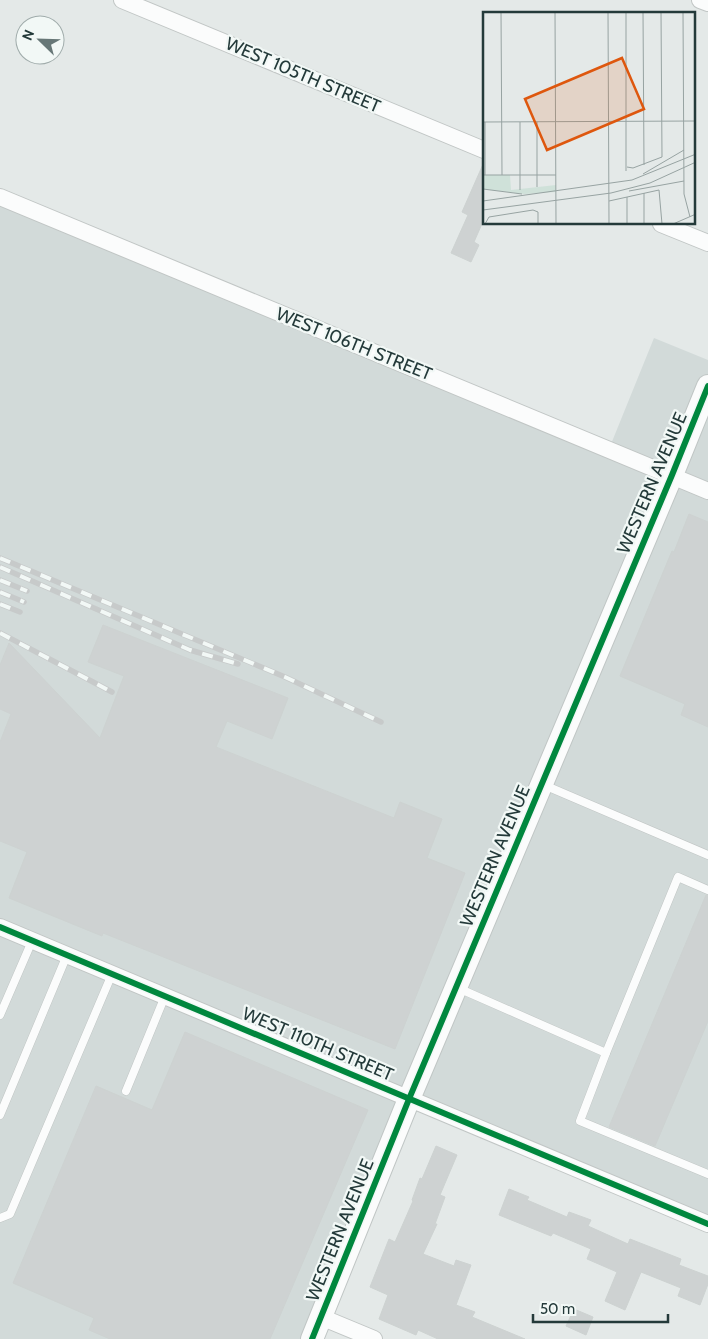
<svg xmlns="http://www.w3.org/2000/svg" width="708" height="1339" font-family="Cabin,sans-serif">
<style>
.built{fill:#d2dad9}
.building{fill:#ced2d2;stroke:#cdd2d1}
.lines{fill:none;stroke-linecap:round;stroke-linejoin:round}
.lane-casing{stroke:#c1c6c5;stroke-width:9}
.street-casing{stroke:#c1c6c5;stroke-width:18}
.secondary-casing{stroke:#c0c6c5;stroke-width:24}
.lane{stroke:#fbfcfc;stroke-width:8}
.street{stroke:#fbfcfc;stroke-width:16}
.secondary{stroke:#fbfcfc;stroke-width:22}
.rail-casing{stroke:#c7caca;stroke-width:5.5}
.rail{stroke:#f2f8f6;stroke-width:4;stroke-dasharray:11;stroke-linecap:butt}
.cycleway-casing{stroke:#f2f8f6;stroke-width:9}
.cycleway{stroke:#00873e;stroke-width:6}
.labels{text-anchor:middle;stroke-width:4.5;stroke-linejoin:round;paint-order:stroke}
.street-label{font-size:18px;fill:#243a3a;stroke:#f2f8f6}
.inset-road{fill:none;stroke:#97a3a2;stroke-width:1}
.view{fill:#de570e;fill-opacity:0.15;stroke:#de570e;stroke-width:2.5}
.inset-edge{fill:none;stroke:#243a3a;stroke-width:2.5}
</style>
<rect width="100%" height="100%" fill="#e4e9e8"/>
<!-- built -->
<polygon class="built" points="0,197 609,449 654,338 708,360 708,1224 409,1099 312,1339 0,1339"/>
<!-- building -->
<g class="building">
<polygon points="484,162 484,219 474,242 479,245 471,262 451,253 468,215 462,212"/>
<polygon points="689,514 708,522 708,727 681,715 685,704 620,676 672,551 674,552"/>
<polygon points="103,625 288,698 272,739 227,721 216,747 394,818 400,802 442,819 427,858 465,873 395,1049 103,933 102,936 9,898 27,852 0,841 0,742 11,714 0,709 0,665 9,643 100,738 124,676 88,662"/>
<polygon points="706,895 708,896 708,1021 655,1146 609,1127"/>
<polygon points="185,1032 368,1110 270,1339 110,1339 89,1330 94,1318 13,1283 96,1086 152,1110"/>
<polygon points="436,1146 457,1155 440,1195 445,1197 435,1224 437,1224 423,1254 454,1266 456,1260 471,1265 456,1305 475,1312 472,1317 525,1339 438,1339 418,1330 416,1335 379,1319 388,1295 370,1287 389,1239 395,1242 413,1201 412,1200 420,1178 422,1179"/>
<polygon points="509,1189 529,1197 527,1200 567,1217 569,1212 591,1220 588,1226 628,1244 630,1239 681,1259 679,1265 708,1276 708,1284 700,1305 678,1296 681,1288 641,1272 625,1310 605,1301 617,1272 587,1259 591,1249 553,1233 551,1236 499,1215"/>
<polygon points="574,1309 593,1317 586,1335 566,1326"/>
</g>
<g class="lines">
<defs>
<g id="lane">
<polyline points="544,785 708,855"/>
<polyline points="708,890 678,877 606,1053 580,1121 708,1174"/>
<polyline points="458,988 606,1053"/>
<polyline points="0,1015 32,941"/>
<polyline points="126,1091 165,996"/>
<polyline points="0,1115 67,955"/>
<polyline points="0,1218 10,1214 112,974"/>
</g>
<g id="street">
<polyline points="122,0 484,150"/>
<polyline points="700,0 708,3"/>
<polyline points="0,197 708,491"/>
<polyline points="661,224 708,243"/>
<polyline points="0,927 708,1224"/>
<polyline points="321,1317 374,1339"/>
</g>
<polyline id="secondary" points="312,1339 409,1099 672,475 708,386"/>
</defs>
<!-- lane casing -->
<use href="#lane" class="lane-casing"/>
<!-- street casing -->
<use href="#street" class="street-casing"/>
<!-- secondary casing -->
<use href="#secondary" class="secondary-casing"/>
<!-- lane -->
<use href="#lane" class="lane"/>
<!-- street -->
<use href="#street" class="street"/>
<!-- secondary -->
<use href="#secondary" class="secondary"/>
<defs>
<g id="rail">
<polyline points="0,558 285,677 381,722"/>
<polyline points="0,567 190,650 238,664"/>
<polyline points="0,580 27,591"/>
<polyline points="0,592 24,602"/>
<polyline points="0,604 20,612"/>
<polyline points="0,633 112,692"/>
</g>
</defs>
<!-- rail casing -->
<use href="#rail" class="rail-casing"/>
<!-- rail -->
<use href="#rail" class="rail"/>
<defs>
<g id="cycleway">
<polyline points="0,927 708,1224"/>
<polyline points="312,1339 409,1099 672,475 708,386"/>
</g>
</defs>
<!-- cycleway casing -->
<use href="#cycleway" class="cycleway-casing"/>
<!-- cycleway -->
<use href="#cycleway" class="cycleway"/>
</g>
<g class="labels">
<!-- street labels -->
<g class="street-label">
<text transform="translate(303 75) rotate(23)" y="6">WEST 105TH STREET</text>
<text transform="translate(354 344) rotate(22)" y="6">WEST 106TH STREET</text>
<text transform="translate(652 483) rotate(-67)" y="6">WESTERN AVENUE</text>
<text transform="translate(495 856) rotate(-67)" y="6">WESTERN AVENUE</text>
<text transform="translate(318 1044) rotate(23)" y="6">WEST 110TH STREET</text>
<text transform="translate(340 1230) rotate(-68)" y="6">WESTERN AVENUE</text>
</g>
</g>
<!-- overview -->
<g transform="translate(483 12)">
<rect width="212" height="212" fill="#e4e9e8"/>
<path d="M0 163H27L28 178 73 173V180L41 182 0 177Z" fill="#cfe1d9"/>
<path class="inset-road" d="M18 0 19 163M72 0 73 212M125 0 126 212M143 0V159M160 0 161 153M200 0 201 182 207 205M0 110 213 109M2 110V163M37 110V178M54 110V175M144 155 150 156 179 145 178 0M160 162 201 138M0 163H73M0 177 39 182M146 179 201 169M161 181V212M144 185V212M0 189 149 168 213 142M126 189 176 178 179 212M0 198 128 181 167 171 213 150M2 212 6 205 50 198 55 200V212M190 212 213 202"/>
<path class="view" d="M139 46 161 97 64 138 42 87Z"/>
<rect width="212" height="212" class="inset-edge"/>
</g>
<!-- north arrow -->
<g transform="translate(40 40) rotate(293)"><circle r="24" fill="#f2f8f6" stroke="#a0acab"/>
<path d="M0-4L9 19L0 12L-9 19Z" fill="#677777"/>
<text y="-8" font-size="14" font-weight="bold" text-anchor="middle" fill="#243a3a">N</text>
</g>
<!-- scale -->
<path d="M533 1314v8h135v-8" fill="none" stroke="#243a3a" stroke-width="2.5"/>
<text x="540" y="1314" font-size="15" fill="#243a3a" stroke="#f2f8f6" stroke-width="4" paint-order="stroke">50 m</text>
</svg>
